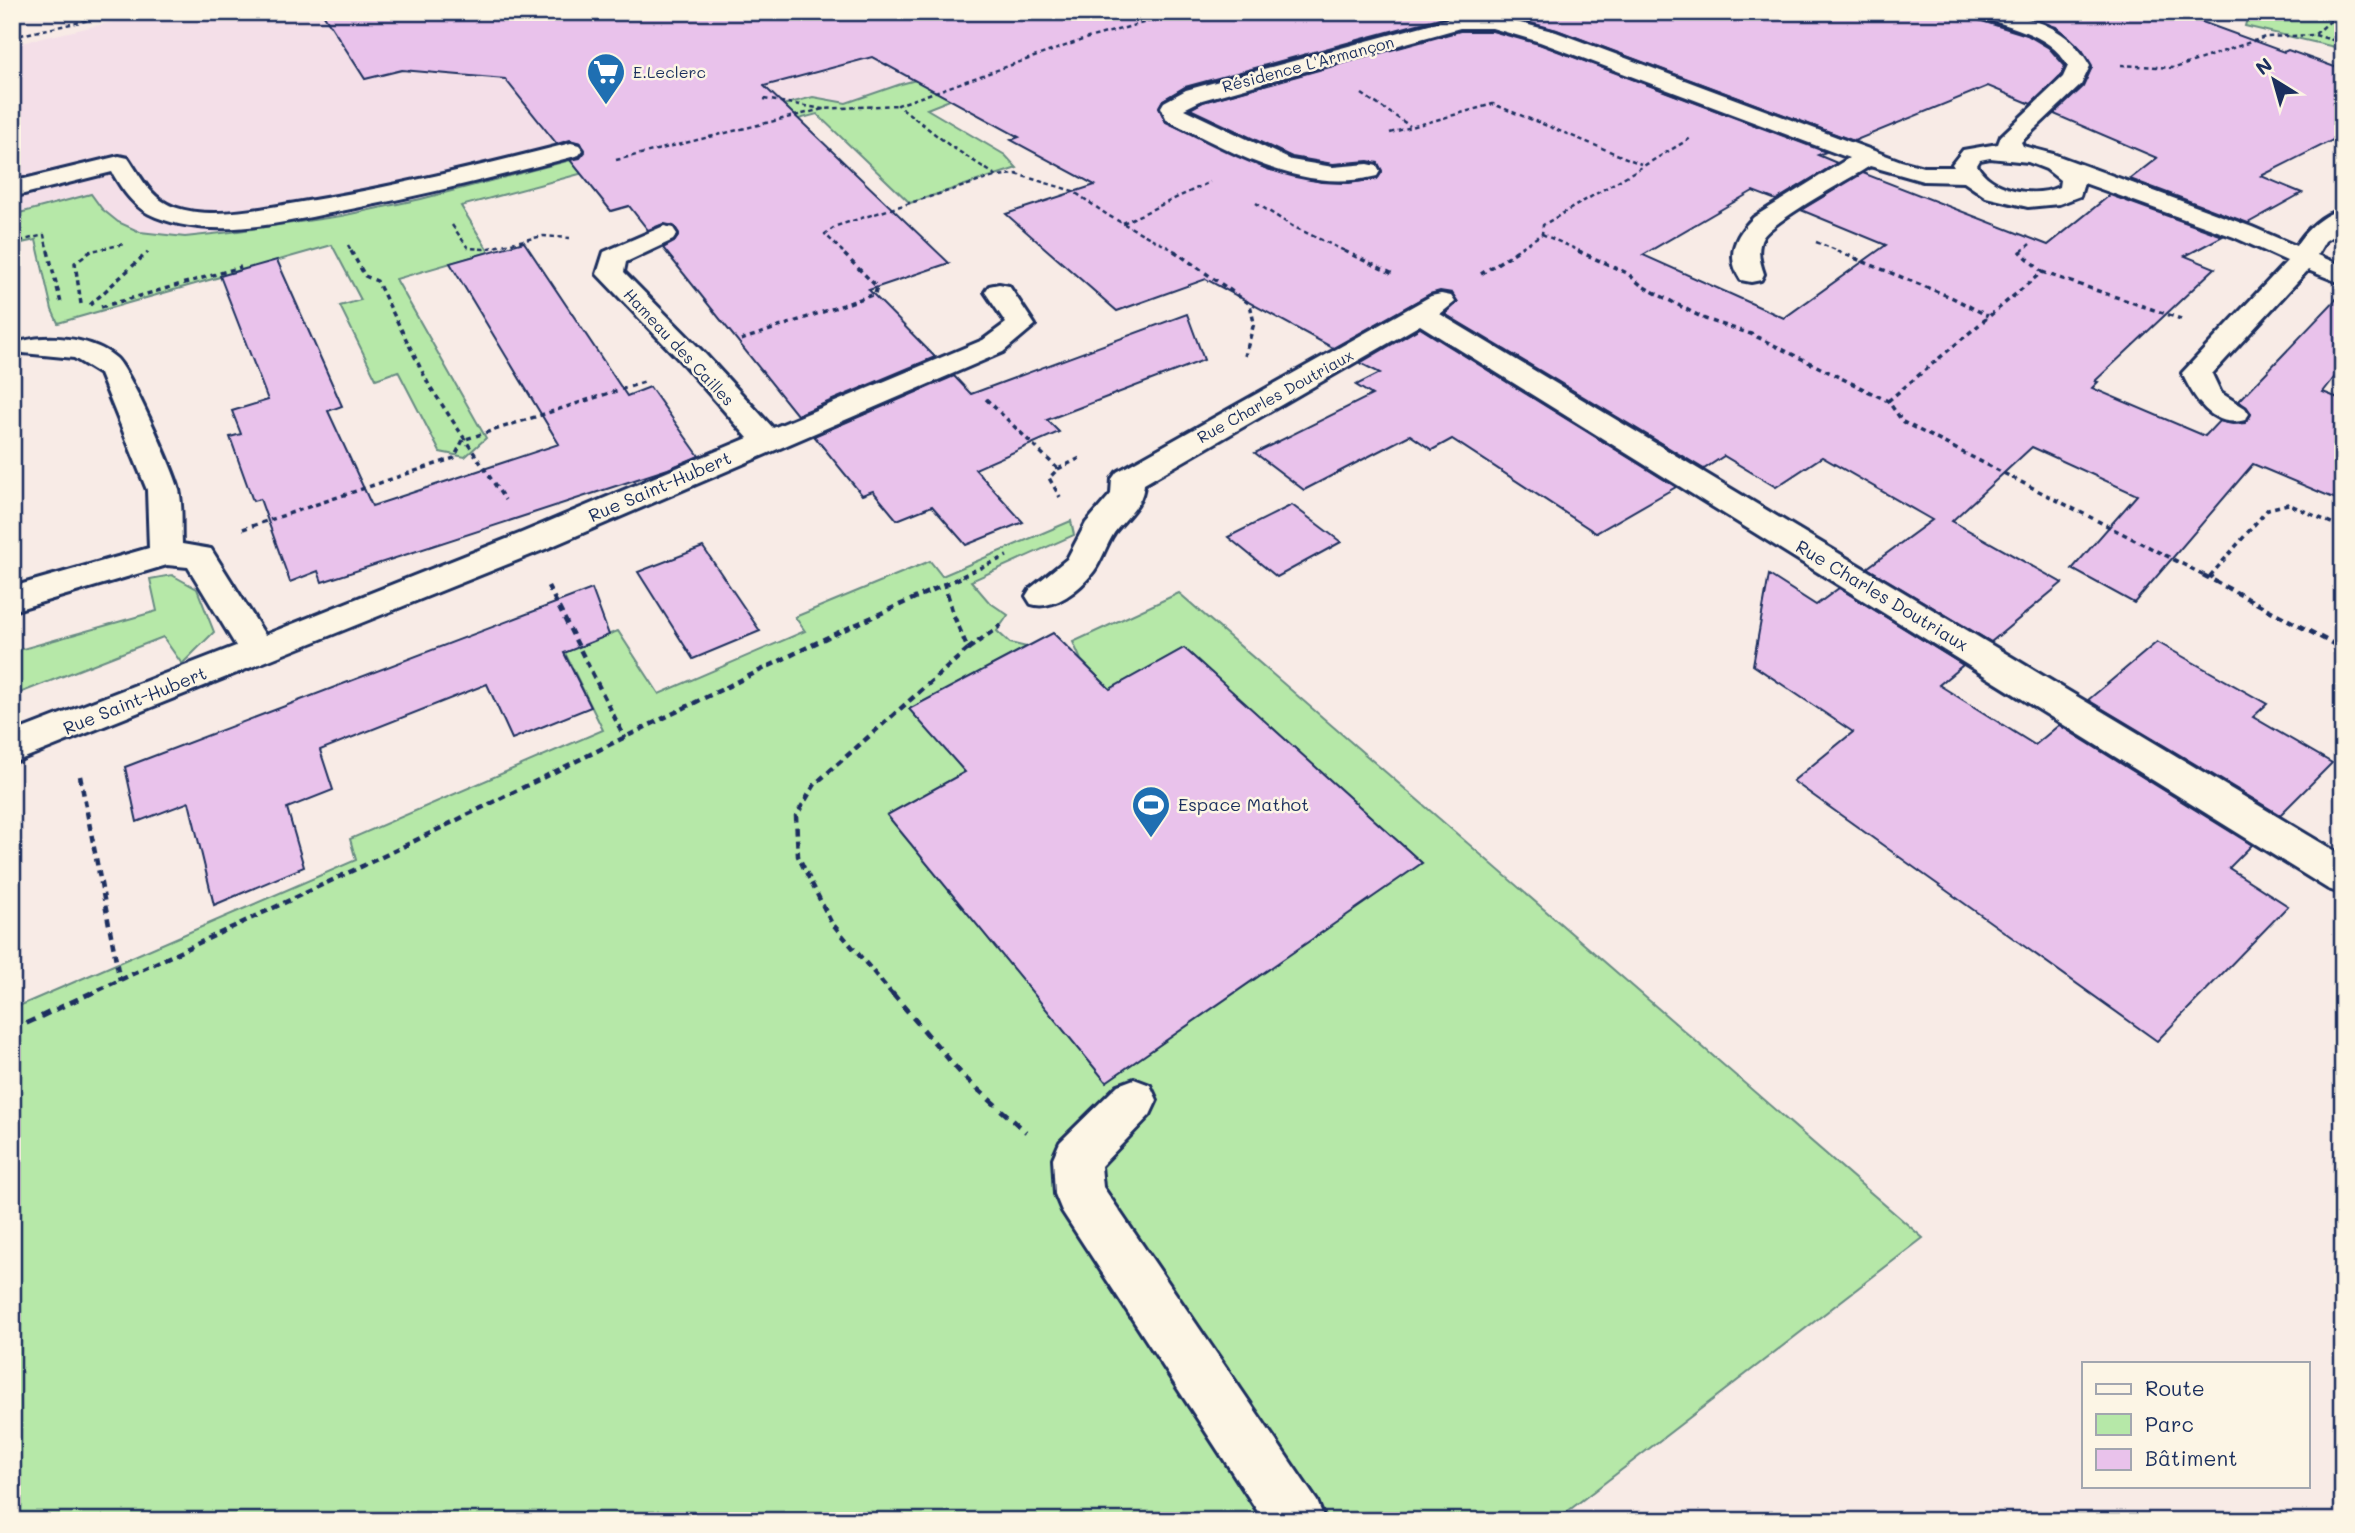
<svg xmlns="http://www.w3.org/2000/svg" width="2355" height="1533" font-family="Mali,sans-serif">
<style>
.built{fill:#f4dfe8}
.green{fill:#b6e8a8;stroke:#688c83;stroke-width:2}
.building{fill:#e9c2eb;stroke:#1b2f5e;stroke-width:2}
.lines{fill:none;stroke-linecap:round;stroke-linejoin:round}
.minor-casing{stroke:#1b2f5e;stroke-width:6}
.path-far3{stroke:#1b2f5e;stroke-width:2.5;stroke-dasharray:4.5 3.5;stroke-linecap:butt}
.path-far2{stroke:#1b2f5e;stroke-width:3.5;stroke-dasharray:5 4.5;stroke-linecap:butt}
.path-far1{stroke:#1b2f5e;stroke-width:4.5;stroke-dasharray:7 5;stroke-linecap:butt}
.path{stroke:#1b2f5e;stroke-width:5;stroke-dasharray:9 7;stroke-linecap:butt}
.minor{fill:#fcf5e5;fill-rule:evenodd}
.labels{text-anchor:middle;stroke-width:5;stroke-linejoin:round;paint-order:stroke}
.far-street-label{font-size:16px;fill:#1b2f5e;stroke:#fcf5e5}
.far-poi-label{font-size:16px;fill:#1b2f5e;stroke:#fcf5e5;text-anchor:start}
.street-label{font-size:18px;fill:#1b2f5e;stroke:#fcf5e5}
.poi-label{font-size:18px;fill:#1b2f5e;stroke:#fcf5e5;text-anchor:start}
</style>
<rect width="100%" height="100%" fill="#f8ebe6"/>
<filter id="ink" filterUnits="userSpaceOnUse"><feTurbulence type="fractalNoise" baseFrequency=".0143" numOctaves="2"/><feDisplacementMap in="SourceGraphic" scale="14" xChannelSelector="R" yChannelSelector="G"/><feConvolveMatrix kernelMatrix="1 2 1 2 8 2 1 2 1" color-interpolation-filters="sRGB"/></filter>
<g filter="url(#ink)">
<!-- built -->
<polygon class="built" points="156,12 1169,12 901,84 846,103 813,97 421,199 341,216 185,237 140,232 118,222 102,209 91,194 12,215 12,45"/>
<!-- green -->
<g class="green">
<polygon points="2249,12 2343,12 2343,49 2245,26"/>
<polygon points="1052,44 1086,46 927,109 1005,155 1017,168 910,203 817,114 668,155 665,151 461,206 489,252 396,279 486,438 465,457 440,452 398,371 376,379 340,306 361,300 332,245 58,323 52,310 36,240 12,245 12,215 91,194 102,209 118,222 140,232 185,237 231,232 341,216 421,199 813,97 846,103 901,84"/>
<polygon points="1071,521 1074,535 971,581 989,602 1008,615 997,631 1010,643 1027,647 910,709 965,772 887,815 1106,1082 1422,863 1184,648 1110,689 1081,660 1073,642 1179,593 1923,1238 1555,1521 12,1521 12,1009 356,860 350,839 603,730 564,651 618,631 659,694 805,631 795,617 930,561 942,576"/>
<polygon points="172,575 197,589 214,632 182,664 163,637 12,696 12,652 157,611 150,579"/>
</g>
<!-- building -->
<g class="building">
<polygon points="322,12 1971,12 1975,19 2027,35 2049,48 2065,66 2061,75 2031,104 1988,86 1854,141 1557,30 1493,13 1458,13 1185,87 1163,100 1159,108 1166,122 1267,169 1321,182 1349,183 1377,179 1382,172 1378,163 1368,161 1333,164 1292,157 1190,109 1203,102 1460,31 1492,31 1539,44 1826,152 1818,155 1837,163 1776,200 1753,191 1643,255 1784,318 1886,245 1801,210 1863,173 2048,245 2110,195 2223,236 2185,256 2215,268 2095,381 2098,382 2092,388 2205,436 2219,421 2233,424 2245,423 2251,413 2239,401 2343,292 2343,366 2323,392 2343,400 2343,502 2253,464 2134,603 2072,569 2137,495 2032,447 1952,521 2062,583 1991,642 1867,568 1932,520 1822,457 1776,487 1724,456 1704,469 1445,314 1458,302 1452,293 1440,291 1430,294 1333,348 1206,279 1117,311 1006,214 1095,185 1011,140 1019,137 872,57 764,86 949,263 869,290 935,357 797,415 663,248 674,242 679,235 675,227 663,224 648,230 629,206 611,211 570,160 580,158 585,152 581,143 570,140 557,144 505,79 402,70 365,79"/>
<polygon points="2011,12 2175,12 2284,52 2288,50 2343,70 2343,135 2261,176 2302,193 2248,223 2130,179 2157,158 2054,114 2083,87 2092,67 2082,50 2056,27"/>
<polygon points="524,242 627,396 650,387 699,456 668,469 322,582 318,571 290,582 260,499 253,501 230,437 241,434 232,411 268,400 220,276 277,260 342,406 328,411 372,506 559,444 450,263"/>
<polygon points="1187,314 1204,360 1047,420 1059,432 975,469 1023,522 966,545 932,506 897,520 873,491 862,495 814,436 954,376 971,394"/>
<polygon points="1420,328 1676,487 1596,533 1452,439 1432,450 1410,435 1304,490 1255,453 1372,395 1356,385 1380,373 1360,363"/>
<polygon points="1292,505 1341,542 1277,577 1228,537"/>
<polygon points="703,547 760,631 693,659 638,572"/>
<polygon points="1769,575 1816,605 1839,588 1963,665 1939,685 2035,745 2059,725 2252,845 2229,868 2288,906 2157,1041 1793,781 1853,732 1753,665"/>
<polygon points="592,589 609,635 564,653 591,707 512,739 487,684 320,750 333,790 287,808 304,867 214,905 189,802 137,822 125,767"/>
<polygon points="1053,633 1110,689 1184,648 1422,863 1106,1082 887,815 965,772 909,709"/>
<polygon points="2157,642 2267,704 2253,717 2332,763 2280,815 2088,700"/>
</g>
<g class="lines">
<defs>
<g id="minor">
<path d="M1973 12C2019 12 2066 22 2090 66L2081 85 2021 142 2023 146 2053 154 2252 227 2296 246C2306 229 2323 214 2343 209V229L2325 241 2317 255 2343 266V284L2308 270 2212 374 2221 393 2245 408 2249 414 2245 420C2212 429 2194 398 2182 373L2287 261 2234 237 2084 183 2080 196 2059 204 2028 207 1986 197 1964 182 1923 181 1870 166C1849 179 1774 220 1763 237 1756 249 1760 262 1764 274L1761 280 1751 282 1741 280C1725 256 1735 235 1754 217L1849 158 1540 42 1492 28H1460L1202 100 1184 109 1291 160 1333 167 1368 164 1377 166 1380 171 1377 176C1301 195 1232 151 1167 120L1161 107 1164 102 1186 90 1459 16H1493L1556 32 1901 161 1923 167H1954L1952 164 1963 150 1998 144 2001 136 2063 77 2068 66C2051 34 2008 26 1976 16ZM1990 158 2028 162 2046 169 2060 180 2059 187C2033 199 1991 190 1977 165L1980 160Z"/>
<path d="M571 143 579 145 583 150 579 155C504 175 428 194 351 209 289 221 216 241 156 217 135 209 122 190 112 172L12 197V182L119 156 128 158C141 177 150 198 174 207 212 220 258 209 296 203 389 188 480 166 571 143Z"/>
<path d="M664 226 673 228 677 234 673 240 626 262 624 272 705 354 773 428 983 340 1006 323 985 292 989 286 999 284 1009 286 1035 325 1003 352 543 550 12 763V733L236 646 188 567 167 565 12 611V587L149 548 147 490 100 374 74 358 23 353 19 347 23 341C51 334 93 338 116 358 129 369 174 470 179 490 183 507 181 527 182 544L211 549 265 635 519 534 748 438 685 366 597 274 604 252Z"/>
<path d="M1441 294 1451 296 1455 302 1440 314 2343 856V894L2328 889 1420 325 1144 484C1143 505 1126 517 1114 533 1106 545 1102 560 1094 571 1080 590 1053 611 1031 604L1026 596 1031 588 1067 559 1086 523 1111 494 1112 479 1117 472 1431 296Z"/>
<polygon points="1134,1079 1150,1085 1157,1100 1150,1115 1101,1166 1103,1187 1317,1501 1325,1521 1264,1521 1062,1211 1055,1194 1053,1158 1060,1142 1118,1085"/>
</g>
</defs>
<!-- minor casing -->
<use href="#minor" class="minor-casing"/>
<!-- path-far3 -->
<g class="path-far3">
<polyline points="2315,35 2343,43"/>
<polyline points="12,37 125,12"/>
<polyline points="2121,65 2175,68 2265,37 2314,35 2341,12"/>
<polyline points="1362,94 1410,126"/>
<polyline points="764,99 823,109 898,105"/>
<polyline points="1390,133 1493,104 1641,164"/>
<polyline points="616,160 823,109"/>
<polyline points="1256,203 1292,226 1347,252"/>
<polyline points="1123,223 1210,182"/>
<polyline points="452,225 468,248 484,249 543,236 570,238"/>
<polyline points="1542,234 1582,252"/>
<polyline points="1816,242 1841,252"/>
<polyline points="12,243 44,235 48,252"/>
<polyline points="348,245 352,252"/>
<polyline points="87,252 124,244"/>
<polyline points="843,252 825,234 836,226 997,176"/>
<polyline points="1177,252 1109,216 1073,191 1016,174 997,176 949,145 898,105 1088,38 1183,12"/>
<polyline points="1514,252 1542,234 1543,225 1691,138"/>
<polyline points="2021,252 2030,244"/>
</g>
<!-- path-far2 -->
<g class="path-far2">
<polyline points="48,251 61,303"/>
<polyline points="351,251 365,276 377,281 429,385 505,500"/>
<polyline points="1174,251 1250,304 1254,323 1245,356"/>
<polyline points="1344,251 1393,274"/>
<polyline points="1578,251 1627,273 1642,286 1705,319 1751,334 1888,401 1903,422 2206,576"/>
<polyline points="1837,251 1953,298 1988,316"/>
<polyline points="2042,272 2181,319"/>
<polyline points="1481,274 1517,251"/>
<polyline points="81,304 75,263 91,251"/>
<polyline points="90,305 148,252"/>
<polyline points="101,307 241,267"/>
<polyline points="741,340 875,294 877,287 841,251"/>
<polyline points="986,399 1058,469 1049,478 1060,497"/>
<polyline points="1888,401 2042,272 2021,252 2023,251"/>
<polyline points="1058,469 1082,457"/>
<polyline points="243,529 454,458 463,440 647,381"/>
<polyline points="962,576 1007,556"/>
<polyline points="2210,576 2268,509 2288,504 2343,528"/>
</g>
<!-- path-far1 -->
<g class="path-far1">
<polyline points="2203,575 2343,649"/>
<polyline points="2209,578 2212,575"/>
<polyline points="548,586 625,738"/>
<polyline points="968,649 1001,625"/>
<polyline points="80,776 120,981"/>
<polyline points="88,995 388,854 826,638 966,575"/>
<polyline points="893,995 831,922 798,856 796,816 815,784 968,649 953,614 944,582"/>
</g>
<!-- path -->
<g class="path">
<polyline points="892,993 964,1077 1026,1132"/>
<polyline points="12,1030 91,993"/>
</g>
<!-- minor -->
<use href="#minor" class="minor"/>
</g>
</g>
<!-- icons -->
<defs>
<symbol id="supermarket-pin" viewBox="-11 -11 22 30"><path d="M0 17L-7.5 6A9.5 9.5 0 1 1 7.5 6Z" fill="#1f6fb2" stroke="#fcf5e5"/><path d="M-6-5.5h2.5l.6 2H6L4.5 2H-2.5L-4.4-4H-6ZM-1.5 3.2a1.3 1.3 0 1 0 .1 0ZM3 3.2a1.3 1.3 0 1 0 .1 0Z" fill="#fff"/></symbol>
<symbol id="stadium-pin" viewBox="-11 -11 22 30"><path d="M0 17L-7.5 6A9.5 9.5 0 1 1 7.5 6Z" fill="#1f6fb2" stroke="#fcf5e5"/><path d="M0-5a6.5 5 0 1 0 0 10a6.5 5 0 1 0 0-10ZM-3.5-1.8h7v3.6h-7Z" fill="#fff"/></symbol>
</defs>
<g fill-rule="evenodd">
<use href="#supermarket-pin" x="584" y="50" width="44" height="60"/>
<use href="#stadium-pin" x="1129" y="783" width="44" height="60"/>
</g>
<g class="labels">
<!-- far-street labels -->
<g class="far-street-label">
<text transform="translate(1308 64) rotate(-15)" y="6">Résidence L'Armançon</text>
<text transform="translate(679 347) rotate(47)" y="6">Hameau des Cailles</text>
<text transform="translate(1275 396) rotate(-29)" y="6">Rue Charles Doutriaux</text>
</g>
<!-- far-poi labels -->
<g class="far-poi-label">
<text x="633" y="78">E.Leclerc</text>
</g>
<!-- street labels -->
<g class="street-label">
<text transform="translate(660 487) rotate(-23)" y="6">Rue Saint-Hubert</text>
<text transform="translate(1882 596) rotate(31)" y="6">Rue Charles Doutriaux</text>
<text transform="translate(135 701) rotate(-22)" y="6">Rue Saint-Hubert</text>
</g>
<!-- poi labels -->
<g class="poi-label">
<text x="1178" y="811">Espace Mathot</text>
</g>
</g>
<!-- margin -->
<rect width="2355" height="1533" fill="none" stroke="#fcf5e5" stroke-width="42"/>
<rect x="21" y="21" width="2313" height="1491" fill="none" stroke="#1b2f5e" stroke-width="2.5" filter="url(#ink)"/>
<!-- legend -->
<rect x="2082" y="1362" width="228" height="126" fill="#fcf5e5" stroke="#a2a6af" stroke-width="2"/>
<rect x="2096" y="1384" width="35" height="10" fill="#fcf5e5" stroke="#a2a6af" stroke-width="2"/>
<text x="2145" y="1396" font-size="21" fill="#1b2f5e">Route</text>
<rect x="2096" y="1414" width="35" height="21" fill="#b6e8a8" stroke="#a2a6af" stroke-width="2"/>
<text x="2145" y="1432" font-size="21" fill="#1b2f5e">Parc</text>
<rect x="2096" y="1449" width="35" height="21" fill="#e9c2eb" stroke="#a2a6af" stroke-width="2"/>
<text x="2145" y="1466" font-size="21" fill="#1b2f5e">Bâtiment</text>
<!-- north arrow -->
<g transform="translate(2274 80) rotate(323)" stroke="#fcf5e5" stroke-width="5" paint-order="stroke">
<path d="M0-5L12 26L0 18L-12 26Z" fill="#1b2f5e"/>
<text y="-10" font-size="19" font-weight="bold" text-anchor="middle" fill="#1b2f5e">N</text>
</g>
</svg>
